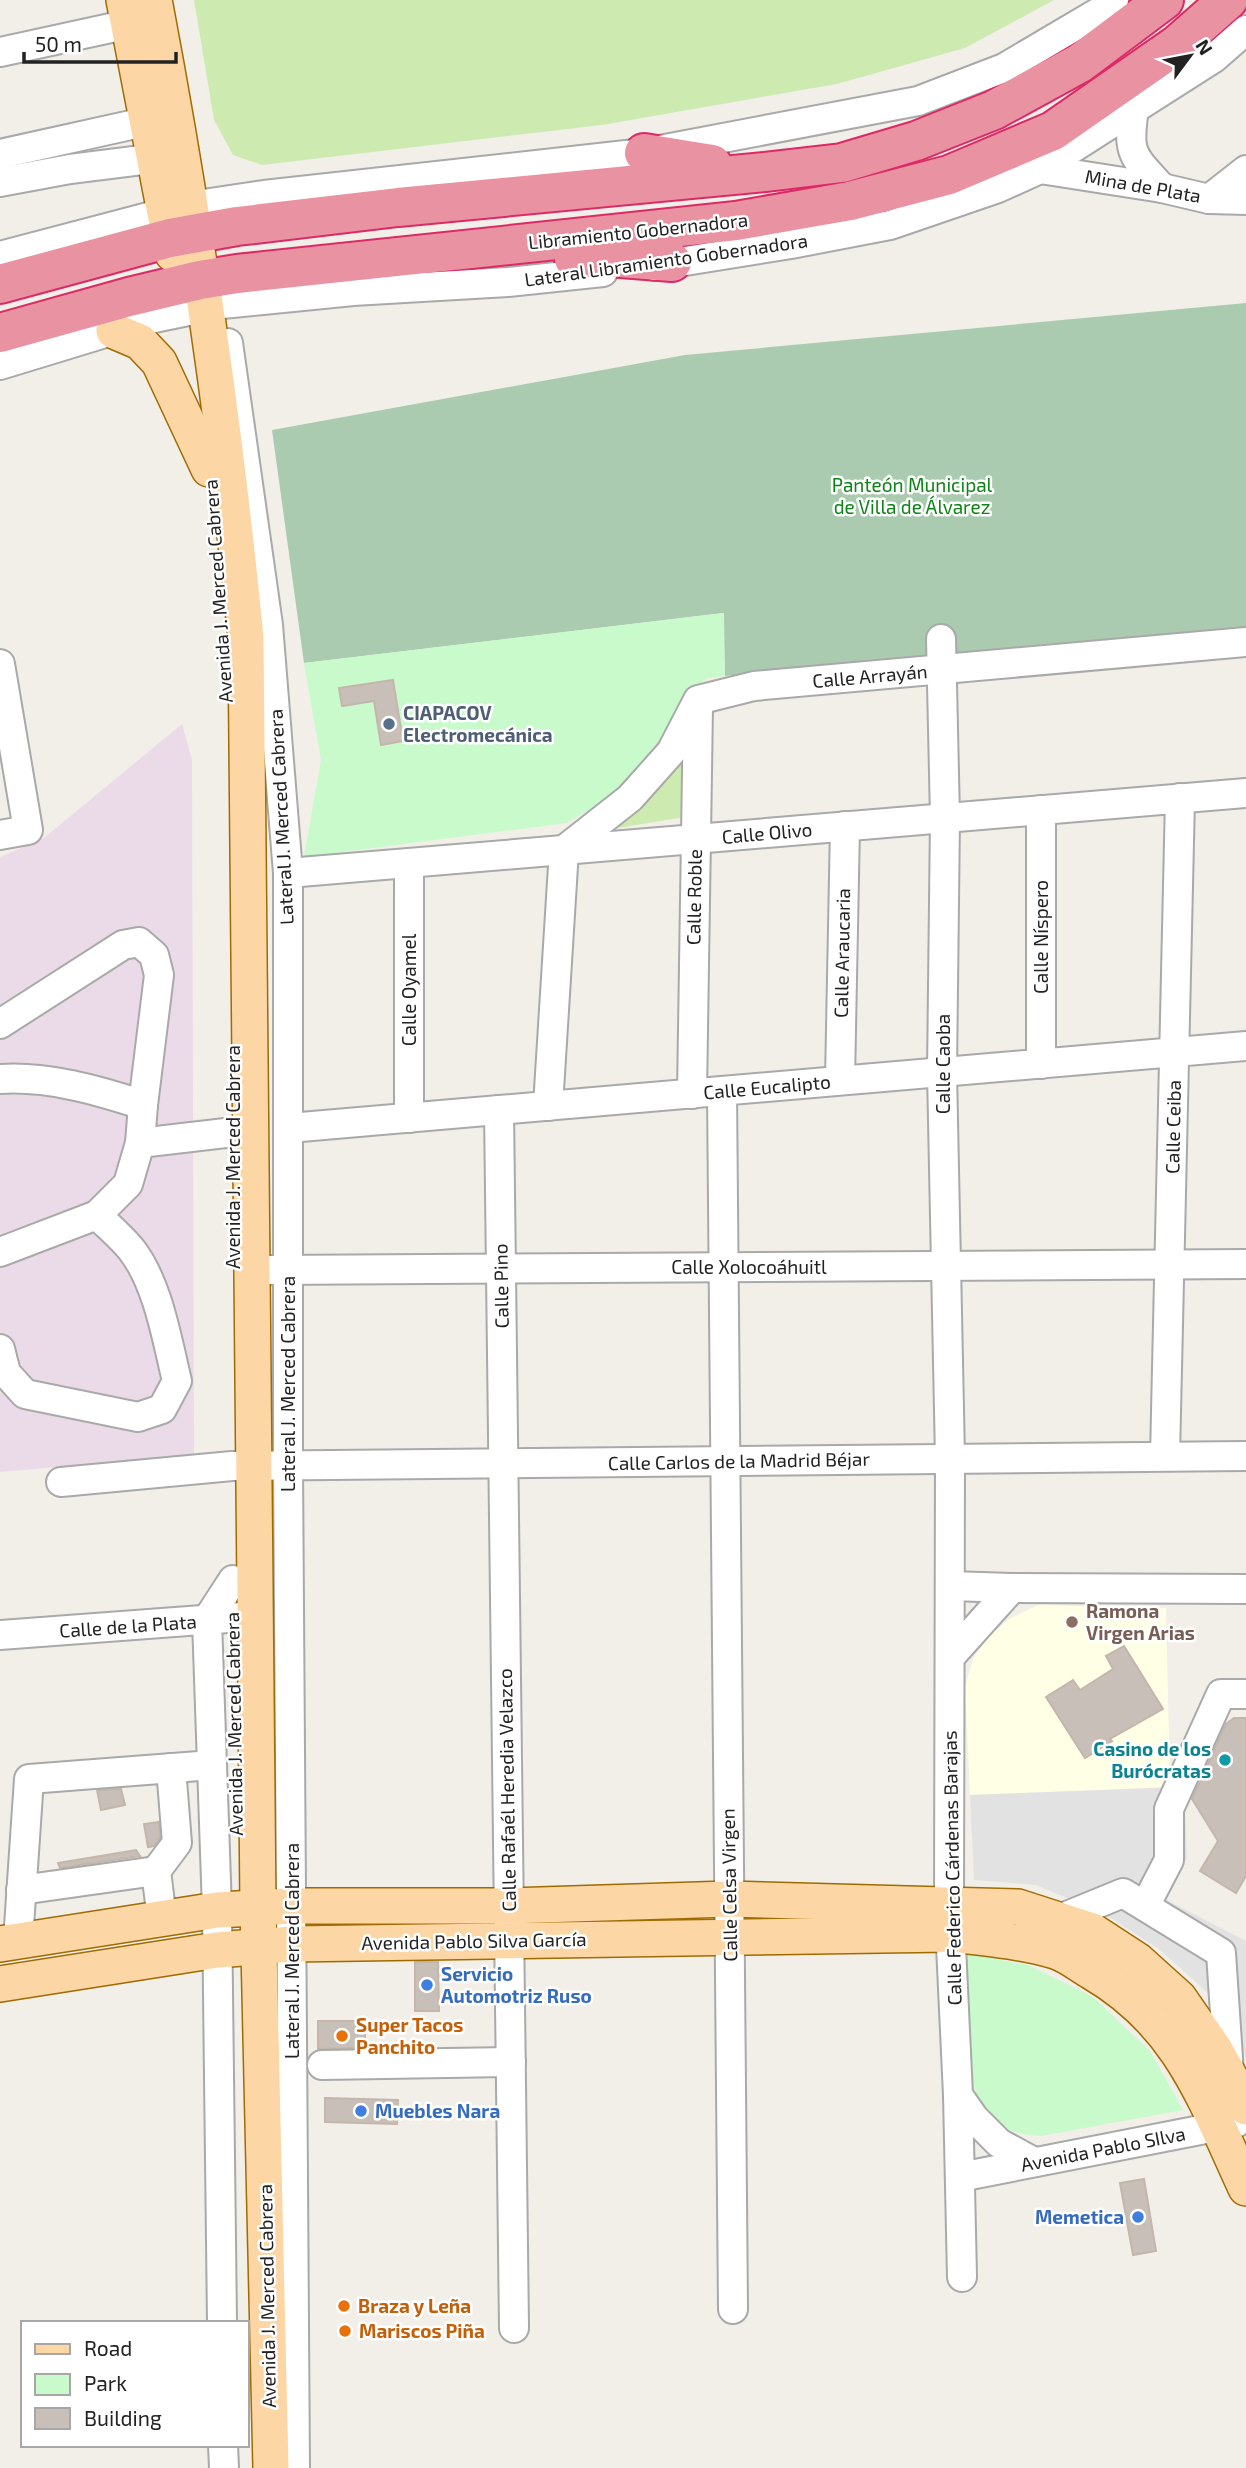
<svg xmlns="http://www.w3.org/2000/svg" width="1246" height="2468" font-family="'Exo 2',sans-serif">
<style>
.industrial{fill:#ebdbe8}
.education{fill:#ffffe5}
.grass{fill:#cdebb0}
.cemetery{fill:#aacbaf}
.park{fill:#c8facc}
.parking{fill:#e2e2e2}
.building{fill:#c7bfb8;stroke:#c4b6ab;stroke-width:2}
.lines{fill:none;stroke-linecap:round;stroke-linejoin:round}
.minor-casing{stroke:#a9a9a9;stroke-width:32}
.major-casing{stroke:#a06b00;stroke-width:38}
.highway-casing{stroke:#dc2a67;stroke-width:42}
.minor{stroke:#fff;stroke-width:28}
.major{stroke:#fcd6a4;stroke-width:35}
.highway{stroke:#e892a2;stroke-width:38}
.service-dot{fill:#5c6f8a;stroke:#fff;stroke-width:2.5}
.education-dot{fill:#8d6e63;stroke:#fff;stroke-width:2.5}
.culture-dot{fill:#0f9aa8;stroke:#fff;stroke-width:2.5}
.shop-dot{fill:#3f7fe0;stroke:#fff;stroke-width:2.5}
.food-dot{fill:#e8710a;stroke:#fff;stroke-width:2.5}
.labels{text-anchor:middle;stroke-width:5;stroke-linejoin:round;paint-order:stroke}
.street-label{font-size:19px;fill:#222;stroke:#fff}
.park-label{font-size:19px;fill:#0c8416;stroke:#fff}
.service-label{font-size:19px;font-weight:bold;fill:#4e5e75;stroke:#fff;text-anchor:start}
.education-label{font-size:19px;font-weight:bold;fill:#785e54;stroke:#fff;text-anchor:start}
.culture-label{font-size:19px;font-weight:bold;fill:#0d838f;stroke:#fff;text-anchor:end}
.shop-label{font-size:19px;font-weight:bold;fill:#366cbe;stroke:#fff;text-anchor:start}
.food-label{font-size:19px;font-weight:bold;fill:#c56008;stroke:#fff;text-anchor:start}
</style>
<rect width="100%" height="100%" fill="#f2efe9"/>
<!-- industrial -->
<polygon class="industrial" points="182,724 192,760 194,1455 0,1472 0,857 44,838"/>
<!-- education -->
<polygon class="education" points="1038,1605 1166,1608 1170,1787 970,1795 965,1687 973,1659 990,1635 1011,1618"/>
<!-- grass -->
<g class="grass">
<polygon points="194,0 1054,0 965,48 837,84 602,125 262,165 233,155 214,120"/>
<polygon points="686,752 685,817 618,828"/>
</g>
<!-- cemetery -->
<polygon class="cemetery" points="1246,303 1246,627 725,676 723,613 304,663 272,430 685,355"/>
<!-- park -->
<g class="park">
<polygon points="724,613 725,676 708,678 686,694 660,744 618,792 567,823 304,857 321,760 304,663"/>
<path d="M964 1953 1028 1965 1093 1997 1150 2051 1183 2110 1041 2136C1000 2134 979 2116 971 2075Z"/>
</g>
<!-- parking -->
<polygon class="parking" points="1184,1787 1187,1859 1159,1896 1246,1941 1246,2060 1240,2046 1208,1993 1159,1949 1103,1913 1036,1885 974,1880 970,1795"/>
<!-- building -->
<g class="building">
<polygon points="393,680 403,741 381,745 374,701 342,706 339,688"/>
<polygon points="1124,1646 1163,1709 1110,1739 1112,1741 1085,1758 1046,1697 1073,1680 1080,1690 1113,1669 1106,1656"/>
<polygon points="1234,1718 1246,1718 1246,1876 1236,1893 1200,1871 1218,1841 1192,1799 1226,1724"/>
<polygon points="121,1789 125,1805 101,1810 97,1790"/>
<polygon points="159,1822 160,1838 154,1846 148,1847 144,1824"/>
<polygon points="136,1850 140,1856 60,1868 58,1863"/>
<polygon points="415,1962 438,1962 439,2011 415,2011"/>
<polygon points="318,2021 365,2021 365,2048 318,2049"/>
<polygon points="325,2098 398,2100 397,2124 325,2122"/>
<polygon points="1144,2179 1156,2251 1133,2255 1120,2183"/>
</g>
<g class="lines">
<defs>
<g id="minor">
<polyline points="0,52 129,24"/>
<path d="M1134 109C1127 154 1132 155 1162 188"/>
<polyline points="0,154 167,117"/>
<polyline points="1040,169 1162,188 1209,199 1246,200"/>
<polyline points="0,182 70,169 174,156"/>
<polyline points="1209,199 1246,170"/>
<polyline points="0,256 190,206 264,195 644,153 918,101 1004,68 1104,9 1114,0"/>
<polyline points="654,266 791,244 890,225 998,188 1040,169 1134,109 1214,58 1246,30"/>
<polyline points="228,343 268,625 288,873 288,1465 295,2468"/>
<polyline points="0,365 154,318 222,304 353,291 508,282 603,272"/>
<polyline points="941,639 945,818 942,1072 950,1458 949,1903 958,2095 962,2277"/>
<polyline points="0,664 28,830 0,835"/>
<polyline points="288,873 1246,793"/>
<polyline points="0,1024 123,945 139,942 154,955 159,975 143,1105 140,1143"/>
<polyline points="1041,1064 1041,810"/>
<path d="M0 1079C48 1076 97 1090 143 1105"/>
<polyline points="840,1080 845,826"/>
<polyline points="722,1091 733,2309"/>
<polyline points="692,1094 698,707"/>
<polyline points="548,1106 564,850 630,798 671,752 698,700 754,686 1246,642"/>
<polyline points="499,1110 514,2328"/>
<polyline points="409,1118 409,863"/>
<polyline points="289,1128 1246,1046"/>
<polyline points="0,1252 97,1215 128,1184 140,1143 234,1132"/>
<polyline points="269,1270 1246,1264"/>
<path d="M0 1349 6 1373 25 1394 138 1417 162 1409 177 1381C167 1340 158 1283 131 1249 121 1237 108 1226 97 1215"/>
<polyline points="1165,1456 1180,798"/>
<polyline points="61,1482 232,1466 1246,1456"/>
<polyline points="950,1586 1012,1588 1246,1589"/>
<polyline points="0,1635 256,1616"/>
<polyline points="950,1657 1012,1588"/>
<polyline points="156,1871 177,1843 171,1768"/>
<polyline points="21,1890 156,1871 162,1919"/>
<polyline points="1145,1906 1169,1860 1169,1809 1221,1694 1246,1694"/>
<polyline points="1057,1920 1123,1893 1221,1953 1229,2073"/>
<polyline points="18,1941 29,1779 212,1765"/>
<polyline points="322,2065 511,2062"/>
<polyline points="958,2095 974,2118 999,2143 1034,2162"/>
<polyline points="960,2177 1236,2123"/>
<polyline points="222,2323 217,1910 207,1620 233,1580"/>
<polyline points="223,2445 224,2468"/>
</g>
<g id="major">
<polyline points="124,0 173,254"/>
<path d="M154 0C194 211 225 424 246 638L258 1907 271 2468"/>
<polyline points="114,331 140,342 159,362 209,469"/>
<polyline points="0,1944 217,1910 292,1906 509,1906 729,1899 1018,1907 1092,1931 1138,1961 1179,1998 1215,2050 1246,2107"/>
<path d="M0 1984 217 1950 292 1944 950 1934C985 1938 1021 1941 1055 1951 1068 1955 1080 1965 1092 1972 1181 2024 1205 2100 1246 2188"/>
</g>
<g id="highway">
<polyline points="644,153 712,164"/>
<polyline points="574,259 608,257 672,262"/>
<polyline points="0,284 170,238 237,226 398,207 765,172 842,163 916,141 994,110 1080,63 1164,0"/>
<polyline points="0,333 129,297 200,280 237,274 736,221 850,201 949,175 1053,131 1178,44 1228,0"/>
</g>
</defs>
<!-- minor casing -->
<use href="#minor" class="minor-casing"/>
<!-- major casing -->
<use href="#major" class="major-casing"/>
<!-- highway casing -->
<use href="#highway" class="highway-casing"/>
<!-- minor -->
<use href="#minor" class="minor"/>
<!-- major -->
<use href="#major" class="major"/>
<!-- highway -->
<use href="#highway" class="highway"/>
</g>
<!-- markers -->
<circle class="service-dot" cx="389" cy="724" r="7"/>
<circle class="education-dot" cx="1072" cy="1622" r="7"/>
<circle class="culture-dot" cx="1225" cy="1760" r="7"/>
<g class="shop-dot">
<circle cx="427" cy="1985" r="7"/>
<circle cx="361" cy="2111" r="7"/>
<circle cx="1138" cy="2217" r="7"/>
</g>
<g class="food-dot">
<circle cx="342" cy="2036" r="7"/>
<circle cx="344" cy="2306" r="7"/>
<circle cx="345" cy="2331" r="7"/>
</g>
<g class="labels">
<!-- street labels -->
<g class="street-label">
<text transform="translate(1143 186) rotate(10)" y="7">Mina de Plata</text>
<text transform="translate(638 231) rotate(-6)" y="7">Libramiento Gobernadora</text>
<text transform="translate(666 260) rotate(-8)" y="7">Lateral Libramiento Gobernadora</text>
<text transform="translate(218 591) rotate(-94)" y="7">Avenida J. Merced Cabrera</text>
<text transform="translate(870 676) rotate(-5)" y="7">Calle Arrayán</text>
<text transform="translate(281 817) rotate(-93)" y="7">Lateral J. Merced Cabrera</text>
<text transform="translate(767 833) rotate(-5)" y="7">Calle Olivo</text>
<text transform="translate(694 897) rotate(-89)" y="7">Calle Roble</text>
<text transform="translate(1041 937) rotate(-90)" y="7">Calle Níspero</text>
<text transform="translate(842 953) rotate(-89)" y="7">Calle Araucaria</text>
<text transform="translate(409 990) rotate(-90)" y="7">Calle Oyamel</text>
<text transform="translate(943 1064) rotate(-90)" y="7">Calle Caoba</text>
<text transform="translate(767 1087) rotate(-5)" y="7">Calle Eucalipto</text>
<text transform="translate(1173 1127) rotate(-89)" y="7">Calle Ceiba</text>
<text transform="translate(233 1157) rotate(-90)" y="7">Avenida J. Merced Cabrera</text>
<text x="749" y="1274">Calle Xolocoáhuitl</text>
<text transform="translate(501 1286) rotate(-91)" y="7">Calle Pino</text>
<text transform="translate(288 1384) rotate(-90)" y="7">Lateral J. Merced Cabrera</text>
<text transform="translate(739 1461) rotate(-1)" y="7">Calle Carlos de la Madrid Béjar</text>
<text transform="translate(128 1626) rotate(-4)" y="7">Calle de la Plata</text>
<text transform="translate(234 1724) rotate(-91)" y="7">Avenida J. Merced Cabrera</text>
<text transform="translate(507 1790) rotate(-91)" y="7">Calle Rafaél Heredia Velazco</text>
<text transform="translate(952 1868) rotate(-91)" y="7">Calle Federico Cárdenas Barajas</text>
<text transform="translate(729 1885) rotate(-91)" y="7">Calle Celsa Virgen</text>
<text transform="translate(474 1941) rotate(-1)" y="7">Avenida Pablo Silva García</text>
<text transform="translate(292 1951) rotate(-90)" y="7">Lateral J. Merced Cabrera</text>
<text transform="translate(1103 2149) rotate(-11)" y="7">Avenida Pablo SIlva</text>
<text transform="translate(267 2296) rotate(-91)" y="7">Avenida J. Merced Cabrera</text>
</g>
<!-- park labels -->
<g class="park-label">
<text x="912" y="492">Panteón Municipal<tspan x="912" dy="22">de Villa de Álvarez</tspan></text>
</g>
<!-- service labels -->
<g class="service-label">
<text x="403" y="720">CIAPACOV<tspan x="403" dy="22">Electromecánica</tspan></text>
</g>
<!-- education labels -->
<g class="education-label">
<text x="1086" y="1618">Ramona<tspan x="1086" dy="22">Virgen Arias</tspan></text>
</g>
<!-- culture labels -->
<g class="culture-label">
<text x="1211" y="1756">Casino de los<tspan x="1211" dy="22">Burócratas</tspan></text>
</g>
<!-- shop labels -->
<g class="shop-label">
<text x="441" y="1981">Servicio<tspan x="441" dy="22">Automotriz Ruso</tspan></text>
<text x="375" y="2118">Muebles Nara</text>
<text x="1124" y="2224" text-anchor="end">Memetica</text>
</g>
<!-- food labels -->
<g class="food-label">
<text x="356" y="2032">Super Tacos<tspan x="356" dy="22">Panchito</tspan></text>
<text x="358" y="2313">Braza y Leña</text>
<text x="359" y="2338">Mariscos Piña</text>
</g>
</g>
<!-- legend -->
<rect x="21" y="2321" width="228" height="126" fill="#ffffff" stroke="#a7a7a7" stroke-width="2"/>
<rect x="35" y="2344" width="35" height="10" fill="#fcd6a4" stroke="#a7a7a7" stroke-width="2"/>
<text x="84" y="2356" font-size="21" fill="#222222">Road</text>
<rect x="35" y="2374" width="35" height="21" fill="#c8facc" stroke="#a7a7a7" stroke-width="2"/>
<text x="84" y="2391" font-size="21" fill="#222222">Park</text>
<rect x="35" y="2408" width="35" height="21" fill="#c7bfb8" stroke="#a7a7a7" stroke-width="2"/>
<text x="84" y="2426" font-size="21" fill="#222222">Building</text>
<!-- north arrow -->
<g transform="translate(1190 56) rotate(58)" stroke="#ffffff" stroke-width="5" paint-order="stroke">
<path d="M0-5L12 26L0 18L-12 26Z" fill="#222222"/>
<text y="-10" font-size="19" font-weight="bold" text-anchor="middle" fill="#222222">N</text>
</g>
<!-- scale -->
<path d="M24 52v10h152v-10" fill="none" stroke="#222222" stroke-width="3.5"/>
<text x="35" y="52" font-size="21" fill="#222222" stroke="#ffffff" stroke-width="5" paint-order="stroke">50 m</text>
</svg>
